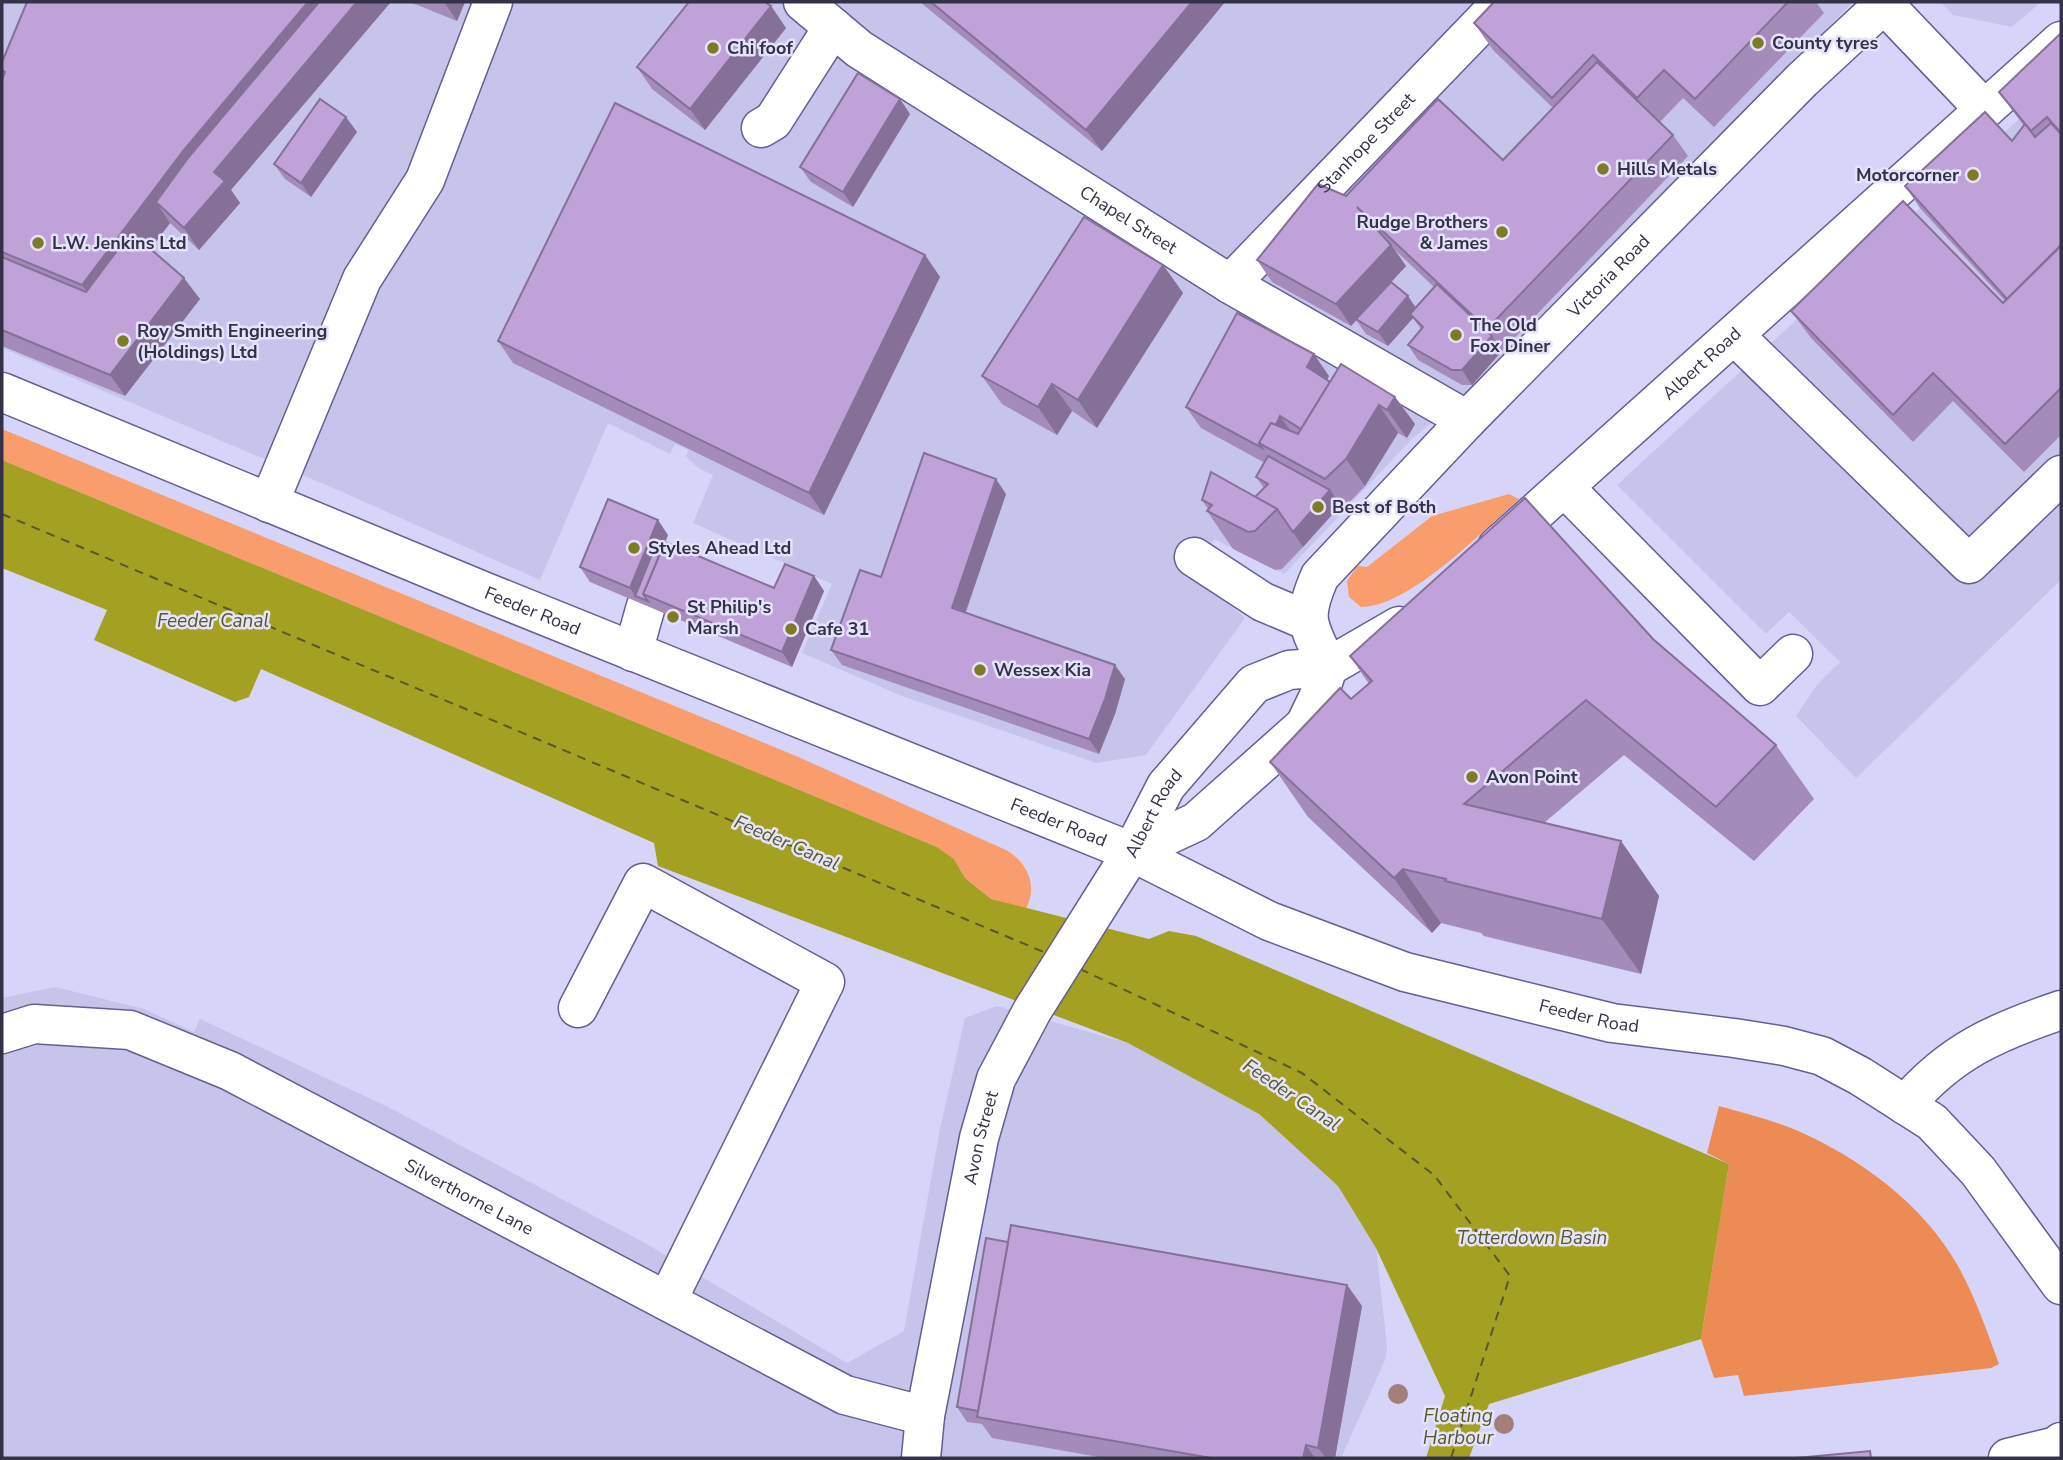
<svg xmlns="http://www.w3.org/2000/svg" width="2063" height="1460" font-family="'Nunito Sans',sans-serif">
<style>
.built{fill:#c6c4ea}
.green{fill:#f99d6c}
.forest{fill:#ed8b55}
.water{fill:#a3a022}
.lines{fill:none;stroke-linecap:round;stroke-linejoin:round}
.ferry{stroke:#595829;stroke-width:2;stroke-dasharray:9 7;stroke-linecap:butt}
.minor-casing{stroke:#645f92;stroke-width:41}
.minor{stroke:#fff;stroke-width:38}
.tree{fill:#a37f7b}
.wall{fill:#a38bba;fill-rule:evenodd}
.shaded-wall{fill:#857197}
.building{fill:#bea2d8;stroke:#857197;stroke-width:2}
.poi-dot{fill:#7d7b23;stroke:#e4e3fb;stroke-width:2.5}
.labels{text-anchor:middle;stroke-width:5;stroke-linejoin:round;paint-order:stroke}
.poi-label{font-size:18px;font-weight:bold;fill:#343249;stroke:#e4e3fb;text-anchor:start}
.street-label{font-size:18px;fill:#343249;stroke:#e4e3fb}
.water-label{font-size:19px;font-style:italic;fill:#595829;stroke:#e4e3fb}
</style>
<rect width="100%" height="100%" fill="#d6d4f8"/>
<!-- built -->
<g class="built">
<polygon points="2,2 1853,2 1465,395 1412,439 1284,574 1214,539 1196,575 1245,618 1146,755 1096,763 902,696 802,653 832,584 693,523 713,475 698,468 686,456 688,450 675,444 670,454 608,423 540,580 340,491 2,348"/>
<polygon points="1941,2 2041,2 2012,27 1953,15"/>
<polygon points="2061,81 2061,580 1856,778 1796,716 1817,685 1840,662 1789,612 1766,634 1617,485 1793,323"/>
<polygon points="55,987 144,1009 194,1032 200,1019 388,1107 645,1243 847,1363 904,1331 940,1129 965,1018 997,1006 1128,1043 1259,1114 1338,1186 1376,1248 1387,1346 1385,1360 1341,1458 2,1458 2,998"/>
</g>
<!-- green -->
<g class="green">
<path d="M2 429 796 756 1006 850C1028 863 1038 886 1026 909L991 899 965 878 954 859 937 847 2 460Z"/>
<path d="M1509 494 1519 499C1483 531 1409 607 1361 607L1349 597 1347 581 1357 566 1367 567 1432 516Z"/>
</g>
<!-- forest -->
<path class="forest" d="M1719 1106C1745 1113 1771 1120 1796 1130 1860 1158 1923 1204 1958 1266 1975 1297 1987 1331 1999 1364L1991 1368 1744 1396 1738 1375 1714 1378 1701 1339 1729 1164 1707 1153Z"/>
<!-- water -->
<polygon class="water" points="2,460 937,847 954,859 965,878 991,899 1149,939 1169,931 1196,936 1729,1164 1701,1339 1489,1404 1469,1458 1426,1458 1445,1396 1376,1248 1338,1186 1259,1114 1128,1043 658,866 654,843 261,669 249,697 235,702 94,640 107,610 2,568"/>
<g class="lines">
<!-- ferry -->
<g class="ferry">
<polyline points="2,514 1046,953"/>
<polyline points="1080,969 1302,1073 1434,1175 1510,1276 1451,1458"/>
</g>
<defs>
<g id="minor">
<path id="s1" d="M803 2 859 49 1230 284 1467 420"/>
<polyline points="1882,2 1984,109"/>
<polyline points="761,128 773,121 833,27"/>
<path id="s2" d="M1230 284 1502 2"/>
<polyline points="1734,335 1969,564 2061,475"/>
<path id="s3" d="M2 392 483 591 1132 852 1269 921 1405 972 1612 1023 1734 1038 1784 1046 1822 1056 1860 1076 1932 1122 1978 1171 2061 1285"/>
<polyline points="1564,487 1760,686 1793,654"/>
<polyline points="269,503 362,279 425,180 493,2"/>
<path id="s4" d="M1497 547 2061 41"/>
<polyline points="1194,557 1263,602 1308,621"/>
<polyline points="633,652 646,606"/>
<path id="s5" d="M1328 667C1309 626 1300 621 1320 576L1467 420 1802 80 1884 4"/>
<polyline points="1132,852 1196,822 1305,725 1318,698 1328,667"/>
<polyline points="578,1008 643,883 825,982 667,1301"/>
<path id="s6" d="M2 1034 34 1024 130 1030 230 1071 845 1395 925 1416"/>
<path d="M1905 1105C1951 1051 1996 1032 2061 1010"/>
<path id="s7" d="M921 1458 925 1416 979 1138 996 1079 1032 1011 1132 852 1166 786 1254 684 1289 670 1328 667 1399 626"/>
<polyline points="2008,1458 2057,1446 2061,1442"/>
</g>
</defs>
<!-- minor casing -->
<use href="#minor" class="minor-casing"/>
<!-- minor -->
<use href="#minor" class="minor"/>
</g>
<!-- trees -->
<g class="tree">
<circle cx="1398" cy="1394" r="10"/>
<circle cx="1504" cy="1424" r="10"/>
</g>
<!-- wall -->
<g class="wall">
<polygon points="410,2 465,2 457,21"/>
<polygon points="920,2 1225,2 1102,151"/>
<path d="M1494 2H1816L1824 13 1714 127 1683 98 1660 122 1673 135 1688 156 1502 351 1472 385H1462L1418 360 1408 345 1421 329 1413 318 1388 346 1366 334 1356 320 1351 326 1272 282 1257 260 1346 196 1503 160 1553 108 1493 50 1474 23ZM1395 250 1434 287 1416 307 1391 282 1406 266Z"/>
<polygon points="771,6 786,28 705,130 652,89 637,67"/>
<polygon points="2061,33 2061,435 2024,472 1953,401 1913,442 1811,338 1791,311 2003,303 2005,301 1920,208 1905,186 2012,141 2024,126 1999,92"/>
<polygon points="2,62 231,190 240,203 199,250 170,223 150,249 200,299 125,396 2,346 2,80 3,76 2,73"/>
<polygon points="910,114 853,207 811,182 800,167"/>
<polygon points="357,132 311,197 285,179 274,164"/>
<polygon points="925,255 940,277 824,515 513,363 498,341"/>
<polygon points="1163,265 1183,293 1097,428 1072,411 1057,435 1002,404 982,376"/>
<polygon points="1329,376 1327,380 1330,382 1395,397 1415,424 1407,438 1398,433 1365,486 1345,507 1340,504 1303,547 1282,569 1275,570 1233,549 1207,511 1208,509 1202,500 1255,497 1264,488 1256,477 1265,463 1201,428 1186,407"/>
<polygon points="1006,494 966,612 1125,679 1115,714 1099,754 842,665 831,650 881,577"/>
<polygon points="668,535 665,542 774,588 814,576 824,591 792,667 590,582 580,567"/>
<polygon points="1653,639 1776,745 1814,799 1754,861 1624,755 1544,823 1621,841 1659,896 1641,974 1484,936 1481,933 1441,923 1432,933 1308,817 1270,762 1369,684 1350,656"/>
<polygon points="1008,1242 1347,1285 1362,1306 1335,1458 1104,1458 992,1438 982,1424 967,1422 957,1407"/>
</g>
<!-- shaded-wall -->
<g class="shaded-wall">
<polygon points="308,2 350,2 156,202 170,223 102,313 82,285 183,151"/>
<polygon points="357,2 391,2 231,190 240,203 199,250 184,228 214,172"/>
<polygon points="444,2 465,2 457,21"/>
<polygon points="1192,2 1225,2 1102,151 1086,130"/>
<polygon points="771,6 786,28 705,130 690,109"/>
<polygon points="900,99 910,114 853,207 843,192"/>
<polygon points="346,117 357,132 311,197 301,183"/>
<polygon points="1391,245 1406,266 1351,326 1336,304"/>
<polygon points="925,255 940,277 824,515 809,493"/>
<polygon points="1163,265 1183,293 1097,428 1078,400"/>
<polygon points="184,278 200,299 125,396 110,375"/>
<polygon points="1408,296 1418,311 1410,314 1413,318 1388,346 1378,332"/>
<polygon points="1492,336 1502,351 1472,385 1462,370"/>
<polygon points="1314,354 1329,376 1322,389 1307,367"/>
<polygon points="1052,384 1072,411 1057,435 1038,407"/>
<polygon points="1395,397 1415,424 1407,438 1387,410"/>
<polygon points="1379,405 1398,433 1365,486 1346,459"/>
<polygon points="1280,416 1296,438 1264,446"/>
<polygon points="996,479 1006,494 962,622 952,608"/>
<polygon points="1330,490 1341,505 1303,547 1293,532"/>
<polygon points="658,520 668,535 642,599 635,596 630,588"/>
<polygon points="814,576 824,591 792,667 782,652"/>
<polygon points="1115,665 1125,679 1115,714 1099,754 1089,739"/>
<polygon points="1621,841 1659,896 1641,974 1602,919"/>
<polygon points="1403,869 1441,923 1432,933 1394,878"/>
<polygon points="1347,1285 1362,1306 1335,1458 1326,1458 1318,1448"/>
<polygon points="1306,1445 1315,1458 1303,1458"/>
</g>
<!-- building -->
<g class="building">
<polygon points="27,2 308,2 183,151 82,285 2,252 2,80 5,72 2,70 2,62"/>
<polygon points="319,2 357,2 214,172 225,181 184,228 156,202 188,158"/>
<polygon points="689,2 765,2 771,6 690,109 637,67"/>
<polygon points="931,2 1192,2 1086,130"/>
<polygon points="1494,2 1788,2 1695,99 1664,70 1637,98 1593,55 1552,98 1474,23"/>
<polygon points="2061,33 2061,133 2047,117 2031,131 1999,92"/>
<polygon points="1597,62 1673,135 1487,329 1357,207 1391,245 1336,304 1257,260 1318,184 1346,196 1438,99 1503,160"/>
<polygon points="858,73 900,99 843,192 800,167"/>
<polygon points="320,99 346,117 301,183 274,164"/>
<polygon points="615,103 925,255 809,493 498,341"/>
<polygon points="1985,112 2012,141 2025,124 2035,137 2051,123 2061,134 2061,245 2007,299 1905,186"/>
<polygon points="1903,201 2003,303 2061,246 2061,388 2005,444 1933,373 1893,415 1791,311"/>
<polygon points="1084,217 1163,265 1078,400 1052,384 1038,407 982,376"/>
<polygon points="131,232 184,278 110,375 2,330 2,257 86,292"/>
<polygon points="1391,282 1408,296 1378,332 1356,319"/>
<polygon points="1437,284 1492,336 1462,370 1452,370 1408,345 1423,327 1410,314"/>
<polygon points="1237,313 1314,354 1307,367 1330,382 1301,429 1280,416 1276,425 1271,423 1259,443 1262,448 1186,407"/>
<polygon points="1341,364 1395,397 1387,410 1379,405 1346,459 1325,479 1259,443 1271,423 1298,434"/>
<polygon points="924,453 996,479 952,608 1115,665 1105,699 1089,739 831,650 860,570 881,577"/>
<polygon points="1268,456 1330,490 1293,532 1277,509 1255,497 1268,484 1256,477"/>
<polygon points="1211,472 1277,509 1255,531 1248,532 1207,511 1212,505 1202,500"/>
<polygon points="1525,498 1653,639 1776,745 1716,807 1586,700 1464,804 1621,841 1602,919 1445,881 1446,879 1403,869 1394,878 1270,762 1340,688 1351,699 1372,681 1350,656"/>
<polygon points="608,499 658,520 630,588 580,567"/>
<polygon points="665,542 774,588 785,564 814,576 782,652 643,594"/>
<polygon points="652,554 659,556 643,594 648,601 635,596"/>
<polygon points="1011,1225 1347,1285 1318,1448 1306,1445 1303,1458 1211,1458 977,1417"/>
<polygon points="986,1238 1008,1242 978,1411 957,1407"/>
<polygon points="1870,1451 1871,1458 1796,1458"/>
</g>
<!-- markers -->
<g class="poi-dot">
<circle cx="1758" cy="43" r="7"/>
<circle cx="713" cy="48" r="7"/>
<circle cx="1603" cy="169" r="7"/>
<circle cx="1973" cy="175" r="7"/>
<circle cx="1502" cy="232" r="7"/>
<circle cx="38" cy="243" r="7"/>
<circle cx="1456" cy="335" r="7"/>
<circle cx="123" cy="341" r="7"/>
<circle cx="1318" cy="507" r="7"/>
<circle cx="634" cy="548" r="7"/>
<circle cx="673" cy="617" r="7"/>
<circle cx="791" cy="629" r="7"/>
<circle cx="980" cy="670" r="7"/>
<circle cx="1472" cy="777" r="7"/>
</g>
<g class="labels">
<!-- poi labels -->
<g class="poi-label">
<text x="1772" y="49">County tyres</text>
<text x="727" y="54">Chi foof</text>
<text x="1617" y="175">Hills Metals</text>
<text x="1959" y="181" text-anchor="end">Motorcorner</text>
<text x="1488" y="228" text-anchor="end">Rudge Brothers<tspan x="1488" dy="21">&amp; James</tspan></text>
<text x="52" y="249">L.W. Jenkins Ltd</text>
<text x="1470" y="331">The Old<tspan x="1470" dy="21">Fox Diner</tspan></text>
<text x="137" y="337">Roy Smith Engineering<tspan x="137" dy="21">(Holdings) Ltd</tspan></text>
<text x="1332" y="513">Best of Both</text>
<text x="648" y="554">Styles Ahead Ltd</text>
<text x="687" y="613">St Philip's<tspan x="687" dy="21">Marsh</tspan></text>
<text x="805" y="635">Cafe 31</text>
<text x="994" y="676">Wessex Kia</text>
<text x="1486" y="783">Avon Point</text>
</g>
<!-- street labels -->
<g class="street-label">
<text dy="6" stroke="none"><textPath href="#s2" startOffset="196">Stanhope Street</textPath></text>
<text dy="6" stroke="none"><textPath href="#s1" startOffset="392">Chapel Street</textPath></text>
<text dy="6" stroke="none"><textPath href="#s5" startOffset="513">Victoria Road</textPath></text>
<text dy="6" stroke="none"><textPath href="#s4" startOffset="275">Albert Road</textPath></text>
<text dy="6" stroke="none"><textPath href="#s3" startOffset="574">Feeder Road</textPath></text>
<text dy="6" stroke="none"><textPath href="#s7" startOffset="696">Albert Road</textPath></text>
<text dy="6" stroke="none"><textPath href="#s3" startOffset="1141">Feeder Road</textPath></text>
<text dy="6" stroke="none"><textPath href="#s3" startOffset="1708">Feeder Road</textPath></text>
<text dy="6" stroke="none"><textPath href="#s7" startOffset="326">Avon Street</textPath></text>
<text dy="6" stroke="none"><textPath href="#s6" startOffset="508">Silverthorne Lane</textPath></text>
</g>
<!-- water labels -->
<g class="water-label">
<text x="213" y="627">Feeder Canal</text>
<text transform="translate(787 842) rotate(23)" y="7">Feeder Canal</text>
<text transform="translate(1292 1094) rotate(34)" y="7">Feeder Canal</text>
<text x="1532" y="1244">Totterdown Basin</text>
<text x="1458" y="1422">Floating<tspan x="1458" dy="22">Harbour</tspan></text>
</g>
</g>
<!-- border -->
<rect width="2063" height="1460" fill="none" stroke="#343249" stroke-width="7"/>
</svg>
